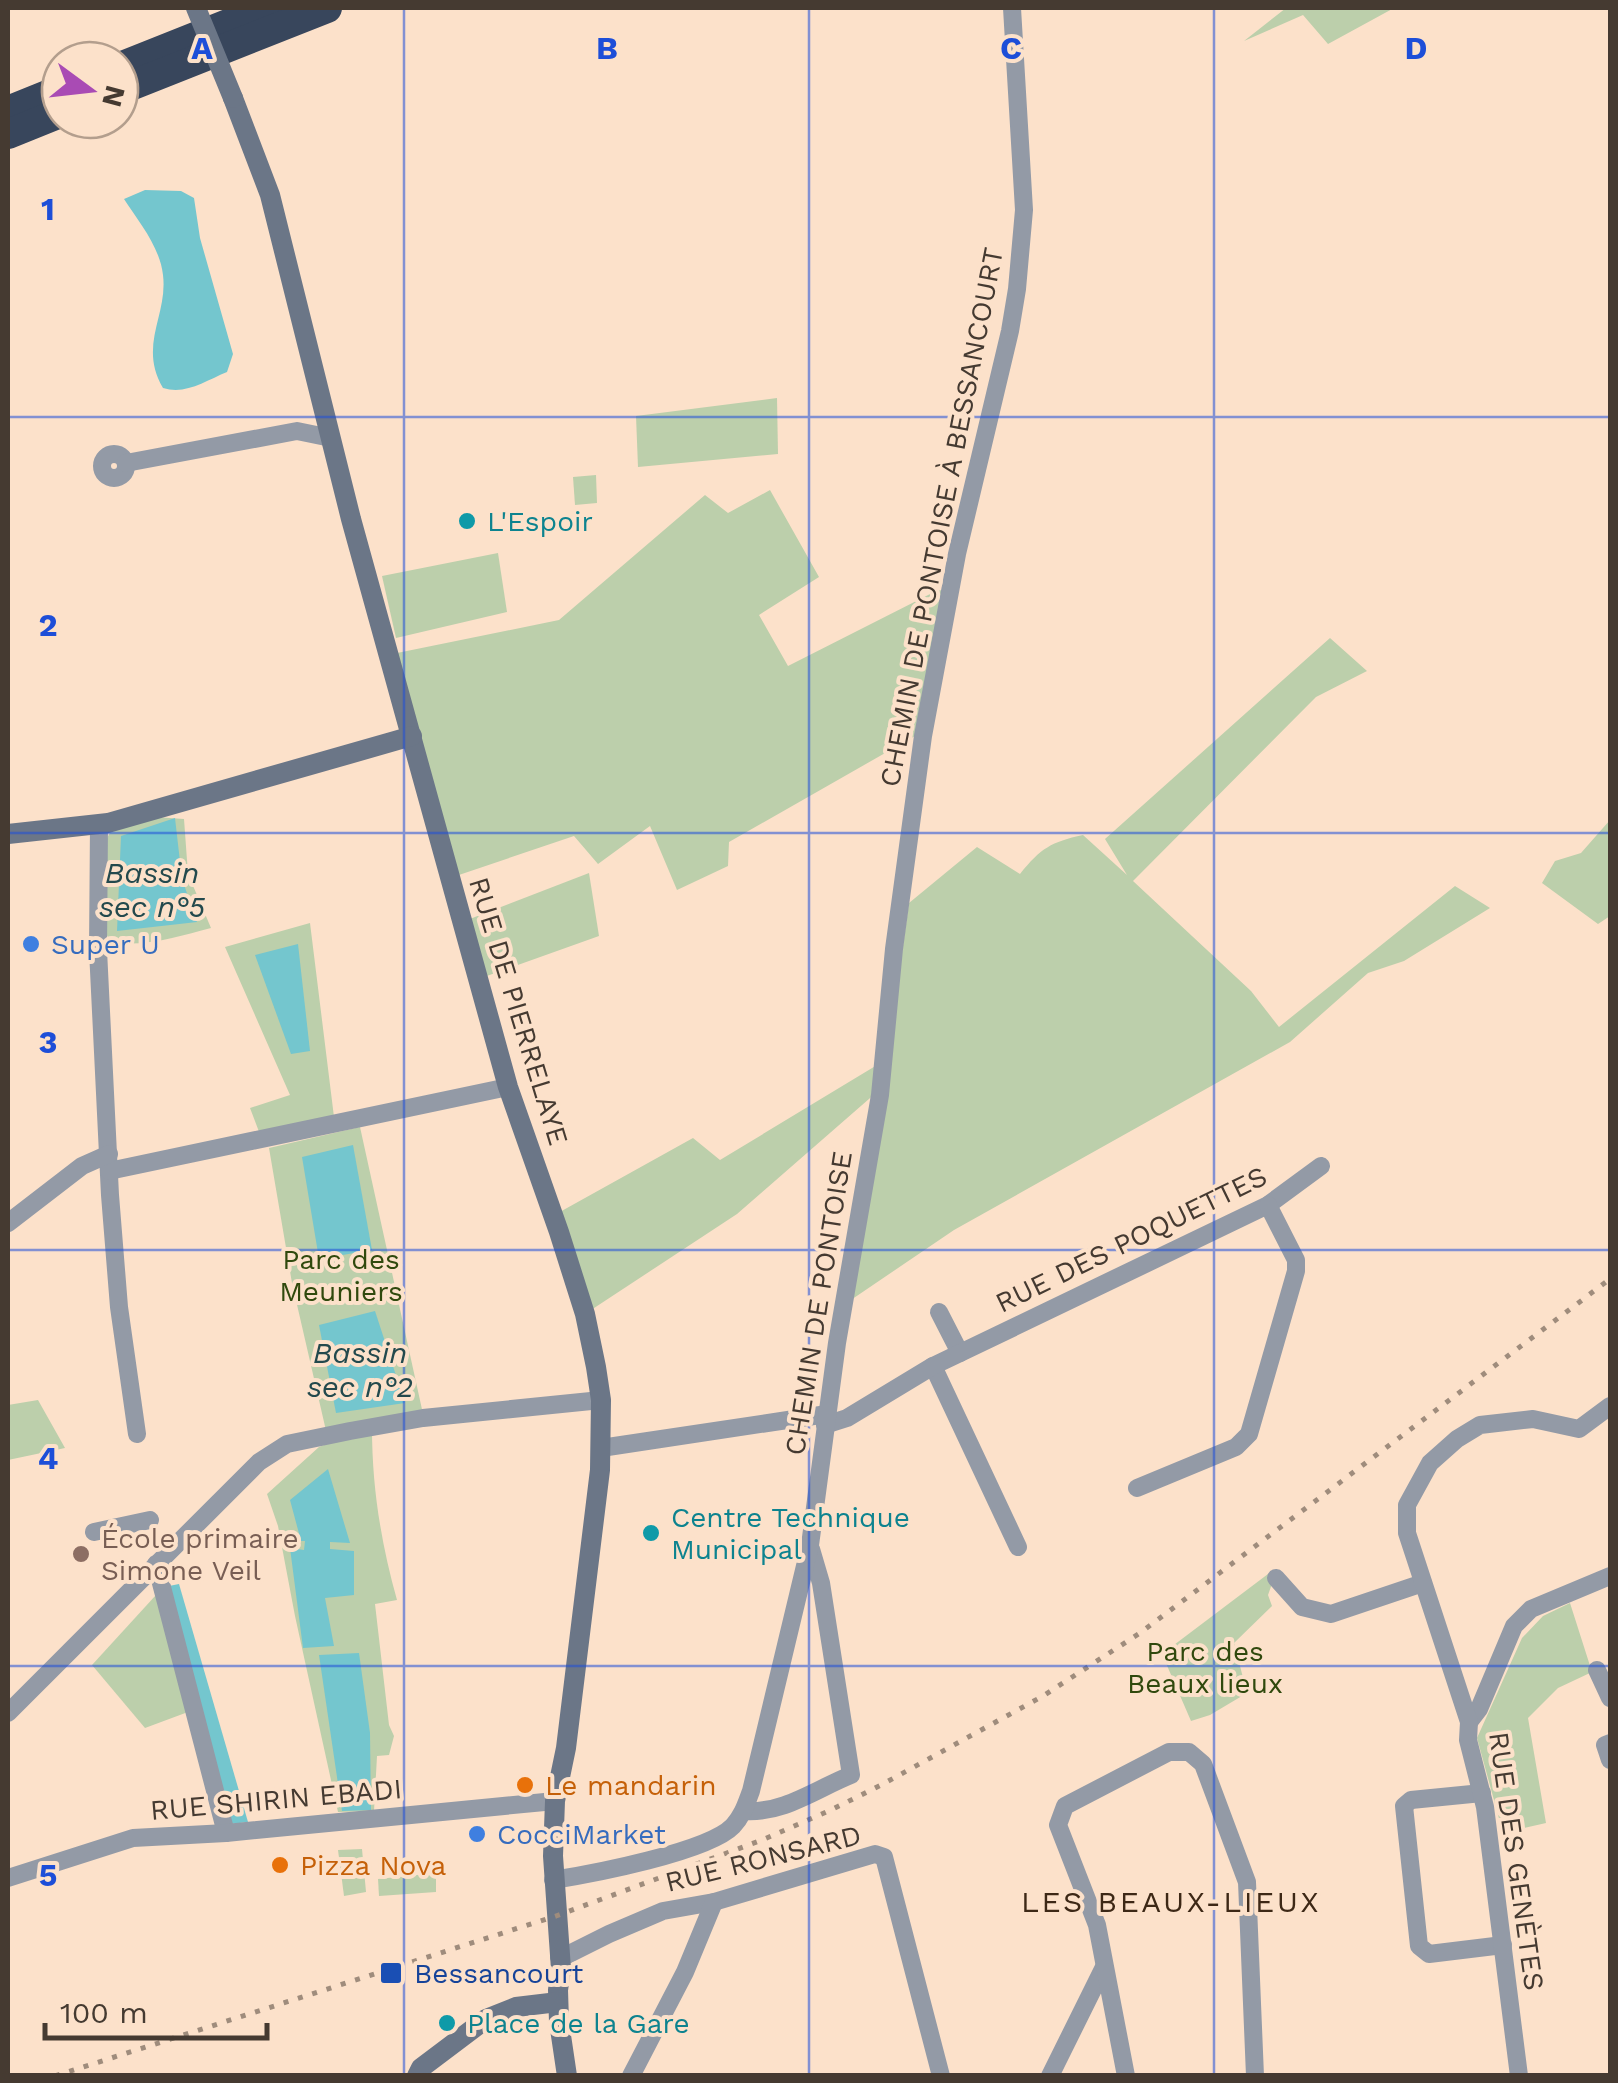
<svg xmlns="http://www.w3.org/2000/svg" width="1618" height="2083" font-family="'Work Sans',sans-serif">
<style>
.green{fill:#bccfab}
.water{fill:#74c6ce}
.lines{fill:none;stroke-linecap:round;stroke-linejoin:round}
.street{stroke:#939aa6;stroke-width:18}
.secondary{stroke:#6b7687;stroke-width:20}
.highway{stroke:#38465c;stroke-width:30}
.rail{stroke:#9f8c7c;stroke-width:5;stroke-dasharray:5 10;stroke-linecap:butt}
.secondary-bridge{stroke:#6b7687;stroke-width:20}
.grid{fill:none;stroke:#1d4ed8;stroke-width:2.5;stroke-opacity:0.55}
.culture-dot{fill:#0f9aa8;stroke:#fce1ca;stroke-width:4}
.shop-dot{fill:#3f7fe0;stroke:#fce1ca;stroke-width:4}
.education-dot{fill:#8d6e63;stroke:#fce1ca;stroke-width:4}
.food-dot{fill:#e8710a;stroke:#fce1ca;stroke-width:4}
.transit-dot{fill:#1a4fb4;stroke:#fce1ca;stroke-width:4}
.labels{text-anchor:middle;stroke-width:8;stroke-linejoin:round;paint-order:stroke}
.street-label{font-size:28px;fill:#453a31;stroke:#fce1ca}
.culture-label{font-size:28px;fill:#0d838f;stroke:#fce1ca;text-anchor:start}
.shop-label{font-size:28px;fill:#366cbe;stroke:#fce1ca;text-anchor:start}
.park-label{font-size:28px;fill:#30490d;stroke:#fce1ca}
.education-label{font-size:28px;fill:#785e54;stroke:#fce1ca;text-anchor:start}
.food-label{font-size:28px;fill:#c56008;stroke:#fce1ca;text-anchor:start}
.transit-label{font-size:28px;fill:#164399;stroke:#fce1ca;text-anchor:start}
.water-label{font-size:30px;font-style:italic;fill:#23494d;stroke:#fce1ca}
.neighbourhood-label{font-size:30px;letter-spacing:2.5px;fill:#3d2816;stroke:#fce1ca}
.grid-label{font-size:32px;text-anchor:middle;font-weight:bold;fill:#1d4ed8;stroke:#fce1ca;stroke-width:8;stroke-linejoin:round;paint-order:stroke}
</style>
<rect width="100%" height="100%" fill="#fce1ca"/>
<!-- green -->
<g class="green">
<polygon points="1286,8 1394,8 1328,44 1303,15 1244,41"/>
<polygon points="777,398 778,454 638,467 636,416"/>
<polygon points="596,475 597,503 575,505 573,477"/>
<polygon points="770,490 819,577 759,615 788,666 938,590 954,592 915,736 729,842 728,866 677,890 650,826 598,864 574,836 450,878 397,653 559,620 705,495 728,513"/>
<polygon points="498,553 507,612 396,638 382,576"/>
<path d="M1330 638 1367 671 1316 697 1133 881 1251 991 1279 1027 1455 886 1490 908 1404 961 1368 973 1290 1042 954 1230 845 1304 885 1085 737 1214 585 1314 549 1218 693 1138 720 1160 887 1059 909 903 977 847 1020 874C1041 848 1051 842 1083 835L1127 875 1105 839Z"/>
<path d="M142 816 184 819 188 874 211 928C180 936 143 948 111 942L105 932 106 840 112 829Z"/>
<polygon points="1610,820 1610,916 1598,924 1542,883 1555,861 1581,853"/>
<polygon points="589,873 599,936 481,978 462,922"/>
<polygon points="310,923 334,1117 261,1137 250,1108 290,1095 225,947"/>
<path d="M360 1127 425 1423 372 1428C372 1487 381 1543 397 1600L375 1604 389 1725 394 1736 389 1755 377 1756 374 1811 338 1812 295 1616 278 1526 267 1494 319 1447 366 1429 327 1435 292 1283 269 1148Z"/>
<polygon points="38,1400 65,1448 8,1460 8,1405"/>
<polygon points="1268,1574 1273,1581 1268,1595 1272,1606 1234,1643 1247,1693 1210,1715 1191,1721 1162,1654"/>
<polygon points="156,1595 188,1712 145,1728 92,1665"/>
<polygon points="1570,1603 1592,1672 1558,1688 1528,1718 1546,1823 1503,1833 1477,1738 1522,1638 1543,1616"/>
<polygon points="362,1849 366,1892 344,1896 338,1850"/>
<polygon points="436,1873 436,1892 379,1896 378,1879"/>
</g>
<!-- water -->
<g class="water">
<path d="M145 190 181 191 194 198 200 238 233 354 227 372C205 381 186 395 163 388 138 345 168 316 163 275 160 247 139 222 124 199Z"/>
<polygon points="175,818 182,879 197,922 117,931 121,836"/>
<polygon points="298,944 310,1051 291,1054 255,955"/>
<polygon points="353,1145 372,1250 319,1259 302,1157"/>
<polygon points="375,1311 405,1403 336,1413 319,1325"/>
<polygon points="328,1469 350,1543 330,1542 330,1549 354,1551 354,1595 325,1598 334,1646 303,1648 290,1548 304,1550 305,1541 301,1541 290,1500"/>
<polygon points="179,1584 248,1822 231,1824 169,1586"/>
<polygon points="359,1653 370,1733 371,1810 342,1811 319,1655"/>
</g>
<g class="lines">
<!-- street -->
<g class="street">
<circle cx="114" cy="466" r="12"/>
<polyline points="126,463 297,431 331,438"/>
<polyline points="99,825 98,950 110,1195 119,1307 137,1434"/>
<polyline points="109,1171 508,1087"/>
<polyline points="8,1223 82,1166 109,1154"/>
<polyline points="939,1312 960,1353"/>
<polyline points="933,1366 1018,1547"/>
<polyline points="825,1425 847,1418 933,1366 1268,1205 1321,1166"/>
<polyline points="601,1448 827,1414"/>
<polyline points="1137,1488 1236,1447 1249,1434 1296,1271 1296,1260 1268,1205"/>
<polyline points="94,1532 150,1520"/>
<polyline points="156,1564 226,1833"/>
<polyline points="1276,1578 1302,1607 1331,1614 1423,1583"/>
<polyline points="1597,1670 1610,1698"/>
<polyline points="8,1713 259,1462 287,1444 350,1431 423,1418 601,1400"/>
<polyline points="1469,1722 1479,1709 1514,1626 1531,1609 1610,1576"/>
<polyline points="1610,1743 1605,1745 1610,1760"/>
<polyline points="1482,1793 1411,1800 1404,1806 1419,1946 1429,1954 1503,1945"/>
<path d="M744 1811C783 1814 816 1789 851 1775L821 1583 811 1549"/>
<polyline points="8,1878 133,1838 226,1833 555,1801"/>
<path d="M553 1880C591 1874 708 1852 733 1826 743 1815 746 1804 751 1791L810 1545 837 1343 880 1095 894 949 923 736 957 554 1010 331 1017 289 1024 210 1012 8"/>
<polyline points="559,1957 567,1955 609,1934 663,1911 714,1902 875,1854 884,1857 941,2076"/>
<polyline points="631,2076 685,1972 714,1902"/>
<polyline points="1050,2076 1104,1967"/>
<polyline points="1126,2076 1097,1925 1058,1825 1065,1806 1169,1752 1189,1752 1203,1764 1247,1882 1255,2076"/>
<polyline points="1519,2076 1485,1807 1468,1740 1469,1722 1407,1533 1407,1505 1430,1463 1457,1439 1480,1425 1533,1419 1579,1429 1610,1406"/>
</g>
<!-- secondary -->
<g class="secondary">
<polyline points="233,98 270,195 351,519 508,1087 559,1232 585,1314 596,1367 601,1400 600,1470 566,1748 555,1801 553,1856 561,1969 558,1990 559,2022 567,2076"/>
<polyline points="8,834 108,823 412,736"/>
<polyline points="417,2076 421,2068 486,2019 516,2007 558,2002"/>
</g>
<!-- highway -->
<g class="highway">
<polyline points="120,67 268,8"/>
<polyline points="120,90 327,8"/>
<polyline points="8,111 60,90"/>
<polyline points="8,134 60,113"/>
</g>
<!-- rail -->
<polyline class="rail" points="55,2076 556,1916 762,1840 831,1810 883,1784 1043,1696 1140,1633 1610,1279"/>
<!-- secondary-bridge -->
<polyline class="secondary-bridge" points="196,8 233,98"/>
</g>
<!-- grid -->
<path class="grid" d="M404 8V2076M809 8V2076M1214 8V2076M8 417H1610M8 833H1610M8 1250H1610M8 1666H1610"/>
<!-- markers -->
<g class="culture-dot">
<circle cx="467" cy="521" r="10"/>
<circle cx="651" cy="1533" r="10"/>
<circle cx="447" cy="2023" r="10"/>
</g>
<g class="shop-dot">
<circle cx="31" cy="944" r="10"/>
<circle cx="477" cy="1834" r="10"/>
</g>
<circle class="education-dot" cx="81" cy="1554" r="10"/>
<g class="food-dot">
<circle cx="525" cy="1785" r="10"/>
<circle cx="280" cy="1865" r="10"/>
</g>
<rect class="transit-dot" x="379" y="1961" width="24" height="24" rx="5"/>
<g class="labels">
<!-- street labels -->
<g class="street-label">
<text transform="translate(941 517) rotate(-79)" y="10">CHEMIN DE PONTOISE À BESSANCOURT</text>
<text transform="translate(519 1011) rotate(73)" y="10">RUE DE PIERRELAYE</text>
<text transform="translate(1131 1239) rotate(-26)" y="10">RUE DES POQUETTES</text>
<text transform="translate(818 1303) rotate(-81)" y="10">CHEMIN DE PONTOISE</text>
<text transform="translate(276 1799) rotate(-5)" y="10">RUE SHIRIN EBADI</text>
<text transform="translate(763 1858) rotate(-14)" y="10">RUE RONSARD</text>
<text transform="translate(1517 1861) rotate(82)" y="10">RUE DES GENÈTES</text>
</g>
<!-- culture labels -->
<g class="culture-label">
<text x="487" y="531">L'Espoir</text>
<text x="671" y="1527">Centre Technique<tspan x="671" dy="32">Municipal</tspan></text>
<text x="467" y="2033">Place de la Gare</text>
</g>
<!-- shop labels -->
<g class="shop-label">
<text x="51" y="954">Super U</text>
<text x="497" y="1844">CocciMarket</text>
</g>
<!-- park labels -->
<g class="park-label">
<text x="341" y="1269">Parc des<tspan x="341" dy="32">Meuniers</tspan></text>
<text x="1205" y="1661">Parc des<tspan x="1205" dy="32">Beaux lieux</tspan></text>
</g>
<!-- education labels -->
<g class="education-label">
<text x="101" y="1548">École primaire<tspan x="101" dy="32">Simone Veil</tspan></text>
</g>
<!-- food labels -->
<g class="food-label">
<text x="545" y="1795">Le mandarin</text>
<text x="300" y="1875">Pizza Nova</text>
</g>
<!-- transit labels -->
<g class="transit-label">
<text x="414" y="1983">Bessancourt</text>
</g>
<!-- water labels -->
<g class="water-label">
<text x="152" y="883">Bassin<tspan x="152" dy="34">sec n°5</tspan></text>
<text x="360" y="1363">Bassin<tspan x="360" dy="34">sec n°2</tspan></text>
</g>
<!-- neighbourhood labels -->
<g class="neighbourhood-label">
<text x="1171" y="1912">LES BEAUX-LIEUX</text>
</g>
</g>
<g class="grid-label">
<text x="202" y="59">A</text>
<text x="607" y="59">B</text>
<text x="1011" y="59">C</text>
<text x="1416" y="59">D</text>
<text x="48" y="220">1</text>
<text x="48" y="636">2</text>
<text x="48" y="1053">3</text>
<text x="48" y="1469">4</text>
<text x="48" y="1886">5</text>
</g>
<!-- border -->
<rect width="1618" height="2083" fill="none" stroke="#453a31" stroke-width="20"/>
<!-- north arrow -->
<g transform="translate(90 90) rotate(105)"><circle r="48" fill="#fce1ca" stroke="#b39e8d" stroke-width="2.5"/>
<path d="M0-8L18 38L0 25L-18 38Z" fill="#a94bb4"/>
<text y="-15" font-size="28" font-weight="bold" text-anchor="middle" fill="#453a31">N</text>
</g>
<!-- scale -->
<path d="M45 2023v15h222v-15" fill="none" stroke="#453a31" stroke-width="5"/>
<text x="60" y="2023" font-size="30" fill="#453a31" stroke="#fce1ca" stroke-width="8" paint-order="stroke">100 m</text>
</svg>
